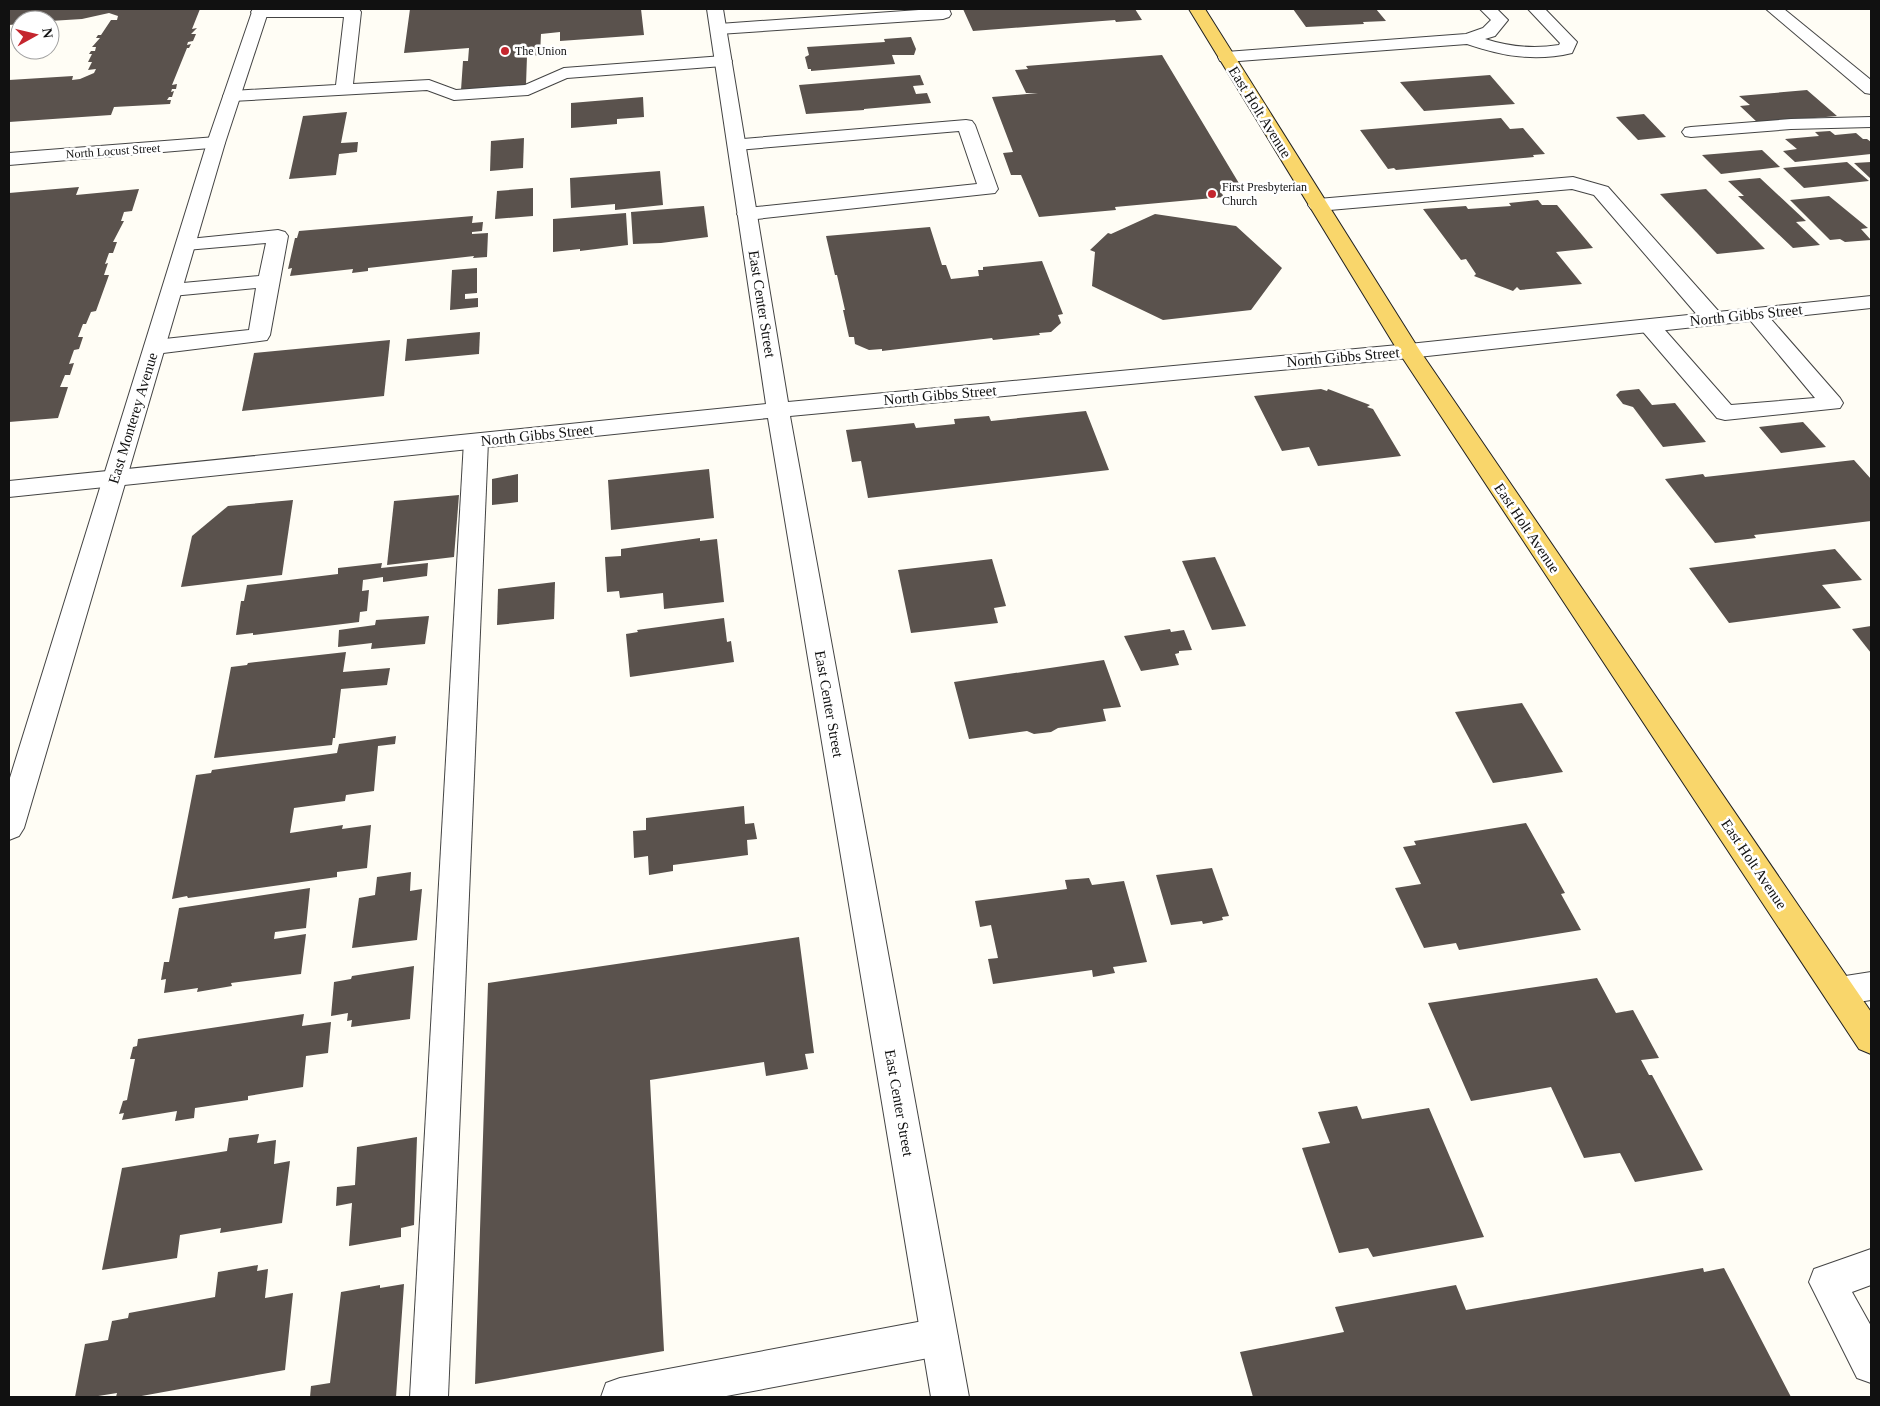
<svg xmlns="http://www.w3.org/2000/svg" width="1880" height="1406" font-family="Georgia,serif">
<style>
.building{fill:#5a524d}
.lines{fill:none;stroke-linecap:round;stroke-linejoin:round}
.service-casing{stroke:#444;stroke-width:2}
.minor-casing{stroke:#444;stroke-width:2}
.tertiary-casing{stroke:#444;stroke-width:2}
.primary-casing{stroke:#222;stroke-width:2}
.service{fill:#fff;fill-rule:evenodd}
.minor{fill:#fff;fill-rule:evenodd}
.tertiary{fill:#fff;fill-rule:evenodd}
.primary{fill:#f9d66b;fill-rule:evenodd}
.poi-dot{fill:#c4262e;stroke:#fff;stroke-width:2}
.labels{text-anchor:middle;stroke-width:5;stroke-linejoin:round;paint-order:stroke}
.far-poi-label{font-size:12px;fill:#111;stroke:#fff;text-anchor:start}
.far-street-label{font-size:12px;fill:#111;stroke:#fff}
.street-label{font-size:15px;fill:#111;stroke:#fff}
</style>
<rect width="100%" height="100%" fill="#fffdf5"/>
<!-- building -->
<g class="building">
<polygon points="9,9 200,9 192,29 197,28 191,34 196,34 193,41 188,42 187,45 191,44 189,48 187,48 172,85 177,84 176,89 172,89 171,92 174,91 172,97 169,97 167,100 171,100 170,104 114,107 111,115 9,122 9,80 73,76 72,80 80,79 94,73 96,69 88,70 92,62 88,62 92,54 89,54 91,51 95,51 96,47 92,47 100,38 96,38 98,35 101,35 111,20 117,20 118,16 109,13 82,19 50,21 20,20 20,24 9,25"/>
<polygon points="410,9 641,9 644,35 560,41 560,32 541,34 540,55 527,56 526,85 461,90 463,61 468,61 469,48 404,53"/>
<polygon points="963,9 1135,9 1142,20 1116,22 1115,20 973,31"/>
<polygon points="1293,9 1376,9 1386,21 1363,22 1364,24 1306,27"/>
<polygon points="911,37 916,49 914,55 892,55 895,64 811,71 811,69 808,69 805,57 809,55 807,47 885,42 884,39"/>
<polygon points="1162,55 1243,190 1221,192 1224,197 1115,207 1116,210 1039,217 1021,175 1011,175 1003,153 1013,152 992,97 1038,93 1026,93 1015,70 1028,69 1026,66"/>
<polygon points="920,75 924,85 913,86 916,94 927,93 931,103 864,109 864,110 806,114 799,85"/>
<polygon points="1490,75 1515,104 1424,111 1400,82"/>
<polygon points="1807,90 1837,116 1758,123 1740,106 1750,105 1739,96"/>
<polygon points="643,97 644,117 617,119 617,124 571,128 571,103"/>
<polygon points="347,112 341,143 358,142 357,152 339,154 336,175 289,179 303,116"/>
<polygon points="1644,114 1666,137 1638,140 1616,117"/>
<polygon points="1501,118 1510,129 1523,128 1545,154 1533,155 1534,157 1396,170 1394,168 1388,169 1360,130"/>
<polygon points="1830,131 1835,135 1856,133 1863,139 1867,139 1871,142 1871,154 1795,162 1783,151 1797,149 1785,139 1819,136 1815,132"/>
<polygon points="524,138 523,168 490,171 491,141"/>
<polygon points="1762,150 1780,167 1721,174 1702,155"/>
<polygon points="1847,162 1869,181 1804,188 1783,168"/>
<polygon points="1871,162 1871,179 1854,163"/>
<polygon points="660,171 663,205 615,210 615,204 571,208 570,178"/>
<polygon points="1760,178 1806,221 1796,222 1820,245 1793,248 1738,196 1744,196 1728,181"/>
<polygon points="79,187 76,195 139,189 132,211 124,212 121,221 124,221 113,242 117,242 113,253 109,253 105,264 108,263 104,275 109,275 96,311 91,312 86,324 83,324 78,337 83,337 79,349 74,350 69,364 74,363 70,375 65,375 60,387 68,387 58,418 9,422 9,193"/>
<polygon points="533,188 533,216 495,219 497,191"/>
<polygon points="1706,189 1765,249 1717,254 1660,194"/>
<polygon points="1829,196 1868,228 1861,229 1871,240 1845,242 1840,239 1830,240 1790,200"/>
<polygon points="1538,200 1542,205 1557,205 1593,248 1556,252 1582,284 1520,290 1517,287 1513,291 1474,276 1476,274 1466,259 1461,260 1423,209 1466,206 1468,209 1511,206 1509,203"/>
<polygon points="704,206 708,237 661,243 633,244 631,212"/>
<polygon points="626,213 628,245 580,251 580,249 553,252 553,219"/>
<polygon points="1155,214 1236,226 1282,268 1251,310 1163,320 1092,286 1095,252 1090,250 1108,233 1111,234"/>
<polygon points="473,216 472,223 483,222 482,231 472,232 472,234 488,233 487,257 473,258 474,256 368,268 368,271 352,273 353,269 290,276 292,268 288,269 295,238 297,238 299,231"/>
<polygon points="930,227 942,265 946,265 951,279 979,276 978,270 983,270 983,267 1042,261 1063,314 1058,315 1061,323 1051,332 1039,333 1040,335 993,340 992,338 882,351 882,349 869,350 855,344 854,337 849,337 843,310 845,310 837,275 835,275 826,236"/>
<polygon points="477,268 477,293 465,294 465,299 478,298 478,307 450,310 452,270"/>
<polygon points="480,332 479,354 405,361 407,339"/>
<polygon points="390,340 384,396 242,411 254,353"/>
<polygon points="1321,389 1327,391 1328,389 1370,405 1367,407 1373,409 1401,456 1318,466 1309,447 1282,451 1254,396"/>
<polygon points="1639,389 1652,405 1675,403 1706,442 1663,447 1633,407 1623,404 1616,395 1620,391"/>
<polygon points="1086,411 1109,470 868,498 861,461 852,462 846,430 914,423 916,428 955,424 954,419 989,416 991,421"/>
<polygon points="1803,422 1826,447 1781,453 1759,427"/>
<polygon points="1854,460 1871,479 1871,521 1754,535 1756,538 1715,543 1665,479 1703,474 1705,477"/>
<polygon points="709,469 714,518 611,530 608,480"/>
<polygon points="518,474 518,502 492,505 492,479"/>
<polygon points="459,495 454,557 387,565 394,501"/>
<polygon points="293,500 282,575 181,587 192,536 228,506"/>
<polygon points="700,538 700,541 717,539 724,602 664,609 663,593 620,598 619,591 607,592 605,557 621,556 621,549"/>
<polygon points="1835,549 1862,580 1822,585 1841,608 1729,623 1689,568"/>
<polygon points="1215,557 1246,626 1212,630 1182,561"/>
<polygon points="992,559 1006,606 994,608 998,623 911,633 898,570"/>
<polygon points="382,563 381,568 428,563 427,576 383,582 383,577 363,580 362,591 369,590 367,611 360,612 359,622 253,635 253,633 236,635 241,601 244,601 247,585 338,574 338,568"/>
<polygon points="555,582 554,619 497,625 498,589"/>
<polygon points="429,616 425,644 371,649 372,643 338,647 339,630 375,625 376,620"/>
<polygon points="724,618 727,642 731,641 734,662 630,677 626,634 638,632 637,630"/>
<polygon points="1871,626 1871,653 1852,629"/>
<polygon points="1170,629 1171,632 1184,630 1192,650 1179,651 1179,653 1175,654 1179,665 1141,671 1124,636"/>
<polygon points="346,652 343,672 390,668 387,685 341,689 335,738 333,738 332,745 214,758 231,667 247,665 248,663"/>
<polygon points="1104,660 1121,707 1103,709 1106,721 1058,728 1051,732 1034,734 1027,731 969,739 954,682"/>
<polygon points="1522,703 1563,772 1493,783 1455,712"/>
<polygon points="396,736 395,744 378,746 374,791 346,795 345,801 294,808 290,833 343,825 342,829 371,825 367,868 337,872 337,877 188,898 187,896 172,899 196,775 211,773 212,770 337,753 339,744"/>
<polygon points="744,806 745,824 754,823 757,839 747,840 748,855 673,865 673,871 649,875 648,856 634,858 633,831 646,830 646,818"/>
<polygon points="1526,823 1565,893 1561,894 1581,930 1459,950 1456,943 1424,948 1395,888 1421,884 1403,847 1416,845 1414,841"/>
<polygon points="1212,868 1229,916 1222,917 1223,920 1203,924 1202,921 1171,925 1156,875"/>
<polygon points="411,872 410,891 422,889 417,940 352,948 359,898 375,895 377,877"/>
<polygon points="1089,878 1092,885 1124,881 1147,962 1113,967 1115,973 1093,977 1092,970 993,984 988,959 998,958 991,925 980,927 975,901 1067,889 1065,880"/>
<polygon points="310,888 306,928 275,932 274,939 306,934 301,974 231,983 232,986 197,992 198,988 164,993 166,979 161,980 164,962 169,962 179,908"/>
<polygon points="799,937 814,1053 805,1054 808,1069 766,1076 764,1062 650,1080 664,1351 475,1384 488,983"/>
<polygon points="414,966 410,1019 351,1027 352,1020 347,1021 348,1013 331,1016 334,982 351,979 352,976"/>
<polygon points="1597,978 1616,1013 1633,1010 1659,1058 1641,1060 1649,1075 1652,1075 1703,1170 1635,1182 1620,1153 1584,1158 1551,1087 1471,1101 1428,1003"/>
<polygon points="304,1014 302,1026 331,1022 328,1053 306,1056 303,1087 248,1096 248,1100 195,1108 194,1118 175,1121 177,1111 122,1120 124,1113 119,1114 123,1101 127,1100 135,1059 130,1059 133,1047 137,1046 138,1039"/>
<polygon points="1357,1106 1362,1119 1429,1108 1484,1237 1373,1257 1368,1248 1339,1253 1302,1148 1330,1143 1318,1112"/>
<polygon points="259,1134 257,1143 276,1140 274,1164 290,1161 282,1223 220,1233 221,1228 180,1235 177,1258 102,1270 122,1168 227,1151 229,1138"/>
<polygon points="417,1137 414,1225 401,1228 401,1237 349,1246 352,1203 336,1206 337,1187 355,1185 357,1147"/>
<polygon points="258,1265 257,1271 268,1269 265,1298 293,1293 285,1370 136,1397 116,1397 117,1393 92,1397 75,1397 85,1344 108,1340 112,1321 128,1318 129,1313 215,1297 218,1272"/>
<polygon points="1703,1268 1704,1272 1724,1268 1791,1397 1253,1397 1240,1352 1344,1332 1335,1307 1456,1285 1466,1310"/>
<polygon points="404,1284 396,1397 310,1397 311,1386 330,1383 341,1292 380,1285 380,1288"/>
</g>
<g class="lines">
<defs>
<g id="service">
<polygon points="253,9 359,9 361,12 353,84 429,80 456,90 525,85 564,68 723,56 729,57 732,61 729,65 723,66 567,78 528,95 454,100 427,90 232,101 226,100 223,96 226,92 232,91 336,85 344,17 259,17 253,15 251,12"/>
<polygon points="933,9 949,9 951,14 949,17 943,19 719,34 713,32 711,29 713,26 719,24"/>
<path d="M1480 9H1497L1508 20 1495 36 1485 39C1510 47 1533 49 1559 45L1560 43 1528 9H1545L1577 42 1572 53C1535 62 1502 56 1467 44L1226 62 1220 61 1218 57 1220 53 1226 52 1466 34 1483 28 1491 20Z"/>
<polygon points="1871,117 1871,127 1791,129 1691,137 1685,136 1682,132 1685,128 1691,127 1791,119"/>
<polygon points="966,120 972,121 975,125 998,189 995,193 747,220 740,218 737,214 740,210 747,208 977,184 959,131 737,150 731,148 728,144 731,140"/>
<polygon points="1573,177 1608,187 1721,314 1724,319 1721,324 1713,325 1705,324 1594,195 1572,189 1318,211 1311,209 1308,205 1311,201 1318,199"/>
<polygon points="278,230 285,232 288,236 270,335 267,340 155,354 147,352 144,347 147,342 155,340 249,330 256,288 172,296 165,294 162,290 165,286 172,284 259,276 266,243 186,250 179,248 176,244 179,240"/>
<polygon points="1756,308 1763,310 1840,398 1843,403 1840,408 1725,420 1717,418 1638,326 1641,321 1649,320 1657,321 1731,405 1815,398 1745,314 1749,310"/>
<polygon points="476,434 484,436 488,441 448,1397 410,1397 464,441 468,436"/>
<polygon points="1871,972 1871,1000 1839,1005 1828,1001 1823,991 1828,981 1839,977"/>
<polygon points="1871,1249 1871,1285 1852,1292 1871,1326 1871,1383 1857,1378 1809,1282 1814,1269"/>
<polygon points="939,1318 952,1324 958,1337 952,1350 939,1356 721,1397 601,1397 606,1383 620,1378"/>
</g>
<g id="minor">
<polygon points="707,9 723,9 788,402 1409,344 1871,296 1871,308 1409,358 790,416 969,1397 931,1397 768,418 9,497 9,481 766,404"/>
<polygon points="1766,9 1784,9 1871,80 1871,94 1865,93"/>
<polygon points="216,137 222,139 225,143 222,147 9,165 9,153"/>
</g>
<polygon id="tertiary" points="253,9 269,9 225,143 24,828 19,836 9,840 9,781 207,143"/>
<polygon id="primary" points="1189,9 1205,9 1420,351 1871,1012 1871,1054 1859,1049 1398,351"/>
</defs>
<!-- service casing -->
<use href="#service" class="service-casing"/>
<!-- minor casing -->
<use href="#minor" class="minor-casing"/>
<!-- tertiary casing -->
<use href="#tertiary" class="tertiary-casing"/>
<!-- primary casing -->
<use href="#primary" class="primary-casing"/>
<!-- service -->
<use href="#service" class="service"/>
<!-- minor -->
<use href="#minor" class="minor"/>
<!-- tertiary -->
<use href="#tertiary" class="tertiary"/>
<!-- primary -->
<use href="#primary" class="primary"/>
</g>
<!-- markers -->
<g class="poi-dot">
<circle cx="505" cy="51" r="5"/>
<circle cx="1212" cy="194" r="5"/>
</g>
<g class="labels">
<!-- far-poi labels -->
<g class="far-poi-label">
<text x="515" y="55">The Union</text>
<text x="1222" y="191">First Presbyterian<tspan x="1222" dy="14">Church</tspan></text>
</g>
<!-- far-street labels -->
<g class="far-street-label">
<text transform="translate(113 151) rotate(-4)" y="4">North Locust Street</text>
</g>
<!-- street labels -->
<g class="street-label">
<text transform="translate(1260 112) rotate(58)" y="5">East Holt Avenue</text>
<text transform="translate(762 304) rotate(81)" y="5">East Center Street</text>
<text transform="translate(1746 315) rotate(-6)" y="5">North Gibbs Street</text>
<text transform="translate(1343 357) rotate(-5)" y="5">North Gibbs Street</text>
<text transform="translate(940 395) rotate(-5)" y="5">North Gibbs Street</text>
<text transform="translate(133 418) rotate(-73)" y="5">East Monterey Avenue</text>
<text transform="translate(537 435) rotate(-6)" y="5">North Gibbs Street</text>
<text transform="translate(1527 528) rotate(56)" y="5">East Holt Avenue</text>
<text transform="translate(829 704) rotate(80)" y="5">East Center Street</text>
<text transform="translate(1754 864) rotate(56)" y="5">East Holt Avenue</text>
<text transform="translate(899 1103) rotate(80)" y="5">East Center Street</text>
</g>
</g>
<!-- border -->
<rect width="1880" height="1406" fill="none" stroke="#111111" stroke-width="20"/>
<!-- north arrow -->
<g transform="translate(35 35) rotate(82)"><circle r="24" fill="#ffffff" stroke="#a0a0a0"/>
<path d="M0-4L9 19L0 12L-9 19Z" fill="#c4262e"/>
<text y="-8" font-size="14" font-weight="bold" text-anchor="middle" fill="#111111">N</text>
</g>
</svg>
